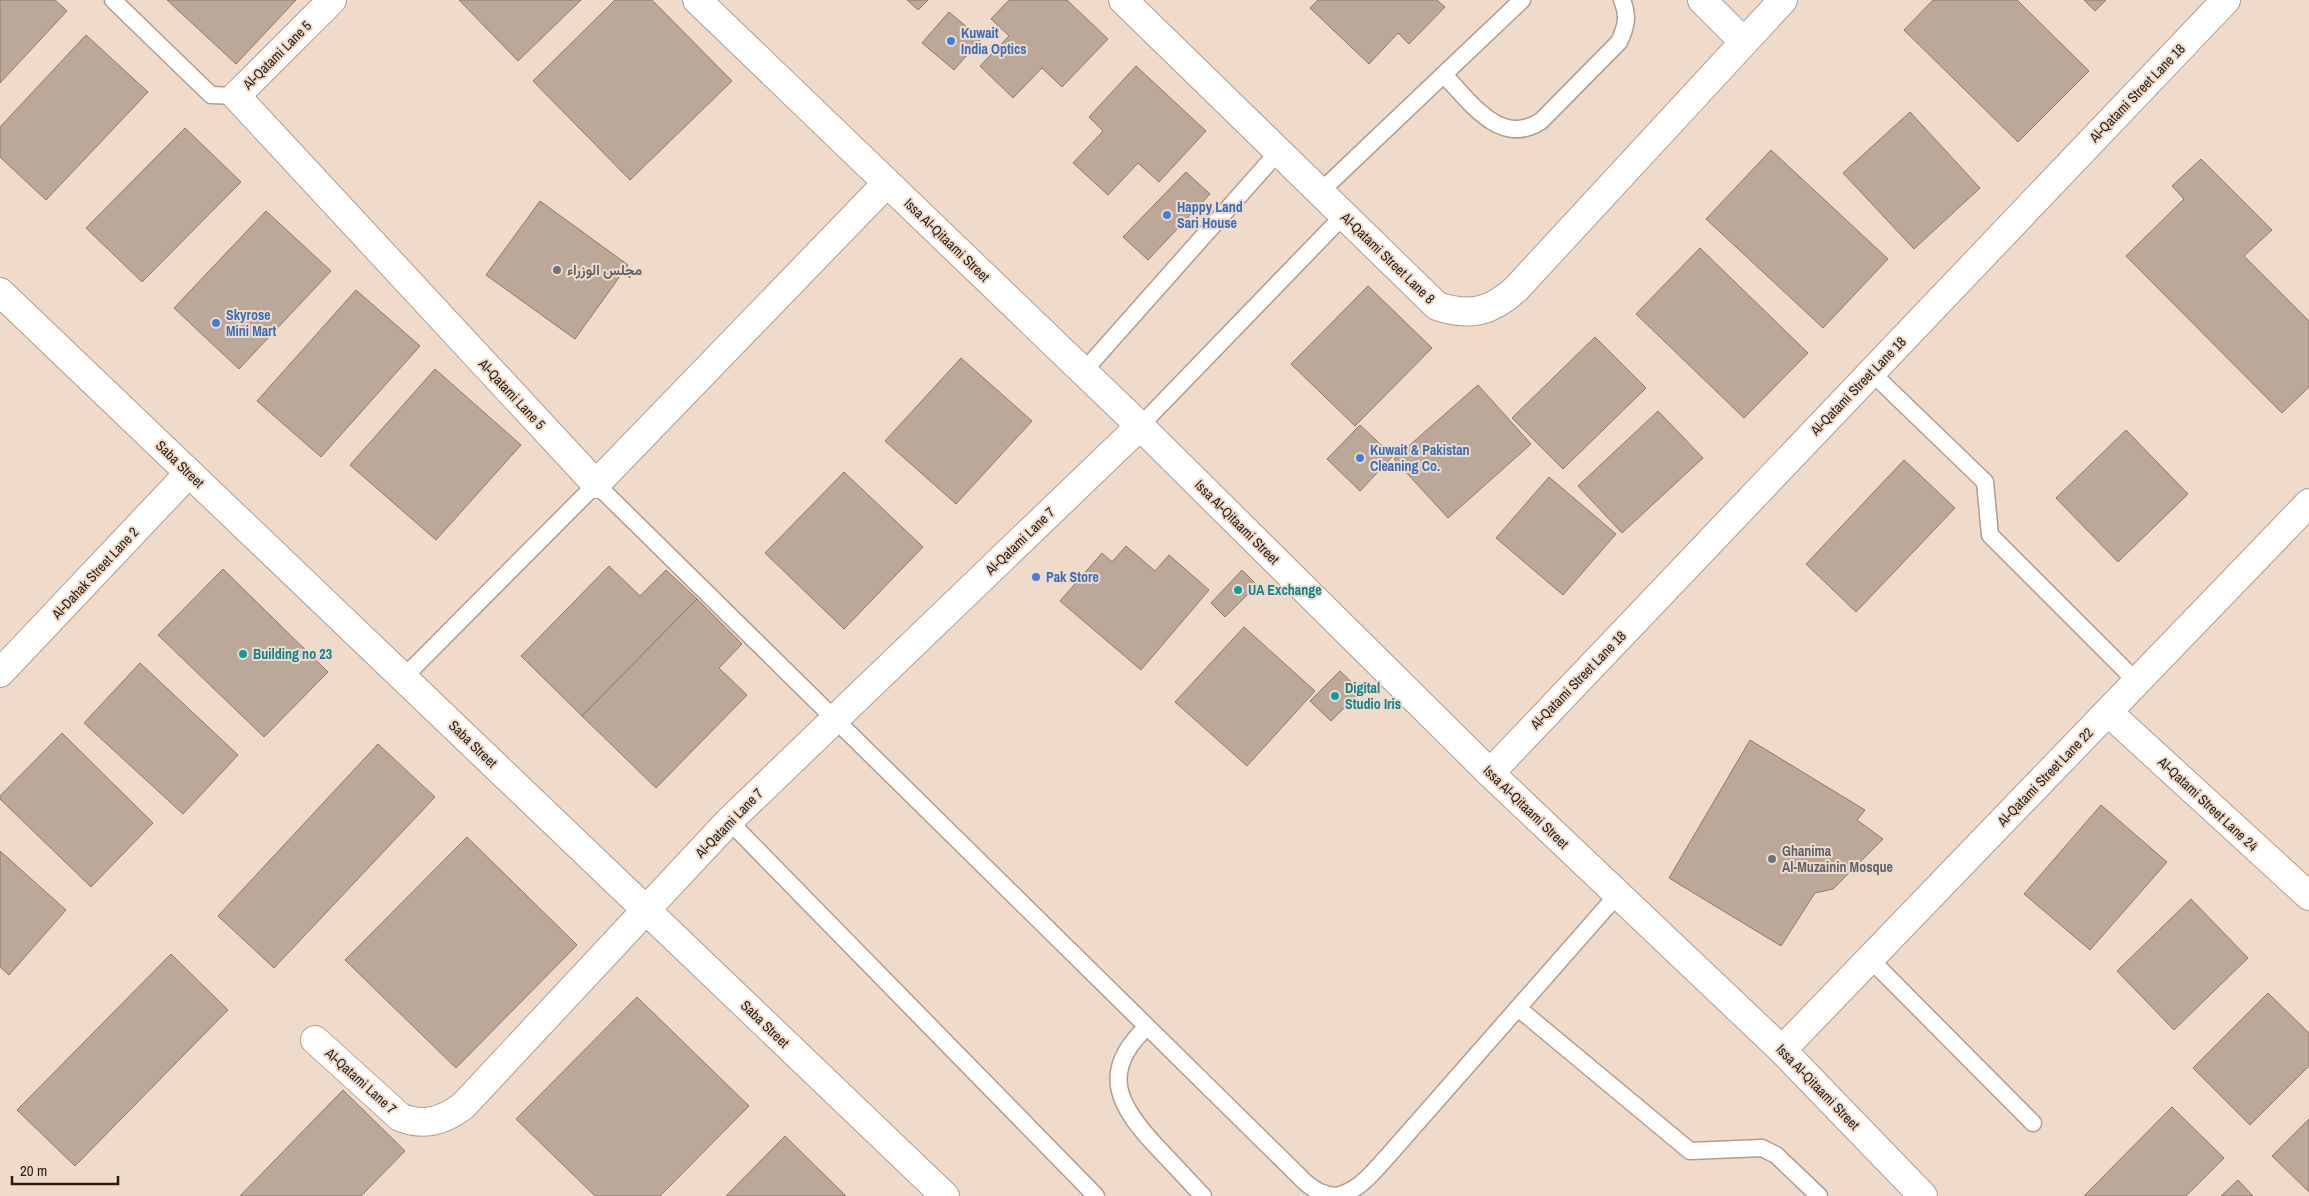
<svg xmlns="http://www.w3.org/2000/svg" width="2309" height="1196" font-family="'Archivo Narrow',Vazirmatn,sans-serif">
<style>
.building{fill:#bca898;stroke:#8c796a}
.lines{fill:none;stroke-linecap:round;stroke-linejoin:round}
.service-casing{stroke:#b19d8d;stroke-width:19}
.minor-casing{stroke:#b19d8d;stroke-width:30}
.tertiary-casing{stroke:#b19d8d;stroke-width:30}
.service{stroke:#fff;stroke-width:16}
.minor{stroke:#fff;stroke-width:28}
.tertiary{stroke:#fff;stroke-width:28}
.shop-dot{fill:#3f7fe0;stroke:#f0dbca;stroke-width:2}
.worship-dot{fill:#6b7280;stroke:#f0dbca;stroke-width:2}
.culture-dot{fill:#0f9aa8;stroke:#f0dbca;stroke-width:2}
.labels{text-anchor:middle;stroke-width:4;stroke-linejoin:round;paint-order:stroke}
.shop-label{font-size:14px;font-weight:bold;fill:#366cbe;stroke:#f0dbca;text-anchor:start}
.street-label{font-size:14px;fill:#241d16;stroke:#f0dbca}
.worship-label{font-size:14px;font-weight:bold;fill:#5b616d;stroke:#f0dbca;text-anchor:start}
.culture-label{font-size:14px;font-weight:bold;fill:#0d838f;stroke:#f0dbca;text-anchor:start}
</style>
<rect width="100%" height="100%" fill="#f0dbca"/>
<!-- building -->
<g class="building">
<polygon points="0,0 55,0 67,11 0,83"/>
<polygon points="167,0 296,0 236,64"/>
<polygon points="459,0 581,0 518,61"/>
<polygon points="615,0 652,0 732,81 630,180 533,81"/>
<polygon points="907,0 928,0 918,10"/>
<polygon points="1009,0 1067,0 1108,39 1062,87 1042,68 1013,98 980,66 1009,36 991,19"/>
<polygon points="1318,0 1437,0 1445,7 1409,44 1398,33 1369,64 1310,8"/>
<polygon points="1933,0 2017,0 2089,71 2018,142 1904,30"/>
<polygon points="2084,0 2106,0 2095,11"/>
<polygon points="949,12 981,39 954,70 922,43"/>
<polygon points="86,35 148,92 46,200 0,157 0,127"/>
<polygon points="1136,66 1206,131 1159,182 1138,163 1108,195 1073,163 1103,131 1089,117"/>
<polygon points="1910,112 1980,188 1914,249 1843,173"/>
<polygon points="185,128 241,182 142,282 86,228"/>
<polygon points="1771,150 1888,259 1823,328 1706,219"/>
<polygon points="2201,159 2272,230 2244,256 2309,321 2309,387 2282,413 2126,256 2184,199 2172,186"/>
<polygon points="1186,172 1210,194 1148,260 1123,237"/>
<polygon points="540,201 628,265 575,339 486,275"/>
<polygon points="266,211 331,271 239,369 174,308"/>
<polygon points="1700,248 1808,353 1744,418 1636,314"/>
<polygon points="1368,286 1432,348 1355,426 1291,364"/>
<polygon points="356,290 420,346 321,457 257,401"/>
<polygon points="1595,337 1646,388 1563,469 1512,418"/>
<polygon points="961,358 1032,421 956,504 885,441"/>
<polygon points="435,369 521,445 436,540 350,465"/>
<polygon points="1478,385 1531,444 1448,518 1394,459"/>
<polygon points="1658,411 1703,458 1622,533 1578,486"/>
<polygon points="1360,425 1393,456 1360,491 1327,459"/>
<polygon points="2126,430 2188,494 2118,562 2056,498"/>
<polygon points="1904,460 1955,508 1856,612 1806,564"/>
<polygon points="844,472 923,547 844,629 765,553"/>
<polygon points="1549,477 1616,534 1563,595 1496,538"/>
<polygon points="1126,546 1155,571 1169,555 1209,590 1141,670 1060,601 1102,553 1112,562"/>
<polygon points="609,566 640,596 666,570 697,599 582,716 521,656"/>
<polygon points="223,569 328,672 264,737 158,635"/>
<polygon points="1242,570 1257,585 1225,617 1211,603"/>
<polygon points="697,599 742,644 719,668 747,695 656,788 582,716"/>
<polygon points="1244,627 1315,691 1247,766 1175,702"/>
<polygon points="140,663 238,755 183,814 84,723"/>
<polygon points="1340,671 1361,691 1331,721 1310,701"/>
<polygon points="62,733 153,823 91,887 0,799 0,796"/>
<polygon points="1750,740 1865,810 1857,820 1883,839 1833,889 1815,893 1781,946 1669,878"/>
<polygon points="378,744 435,797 274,968 218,916"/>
<polygon points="2101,805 2167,862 2090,950 2024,894"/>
<polygon points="467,837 577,945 456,1068 345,960"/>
<polygon points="0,851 66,910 9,975 0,967"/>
<polygon points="2191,899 2248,958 2174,1030 2117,971"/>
<polygon points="171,954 228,1010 75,1166 17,1110"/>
<polygon points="2268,993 2309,1033 2309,1066 2250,1125 2193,1068"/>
<polygon points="637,997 749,1106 660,1196 595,1196 516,1119"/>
<polygon points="343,1090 405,1151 361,1196 240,1196"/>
<polygon points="2172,1107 2224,1158 2186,1196 2084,1196"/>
<polygon points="2309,1119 2309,1192 2272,1156"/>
<polygon points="785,1136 846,1196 726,1196"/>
<polygon points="2238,1180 2253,1196 2221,1196"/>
</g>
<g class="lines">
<defs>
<g id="service">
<polyline points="113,0 211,95 236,96"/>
<path d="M1444 75C1470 101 1500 148 1541 121L1619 42C1626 27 1629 16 1622 0"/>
<polyline points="1320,192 1522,0"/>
<polyline points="1083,372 1279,151"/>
<polyline points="1871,372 1985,482 1990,535 2137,682"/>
<polyline points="1140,426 1344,215"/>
<path d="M403 678 596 484 1306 1183C1316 1191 1323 1195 1336 1196"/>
<polyline points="729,821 1096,1196"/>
<polyline points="1870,959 2033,1123"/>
<polyline points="1518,1008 1690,1151 1762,1148 1776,1155 1819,1196"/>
<path d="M1147 1027C1098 1072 1119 1107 1158 1148 1173 1164 1188 1180 1203 1196"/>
<path d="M1337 1196C1360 1190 1372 1173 1387 1157L1618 894"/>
</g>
<g id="minor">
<polyline points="332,0 236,96 596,484 887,183"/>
<path d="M1123 0 1437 306C1470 317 1491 312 1516 289L1783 0"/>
<polyline points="1702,0 1744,42"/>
<polyline points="0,292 945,1196"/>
<polyline points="0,673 189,473"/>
<polyline points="2108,712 2309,896"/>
<polyline points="1490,773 2226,0"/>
<path d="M315 1040 400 1117C423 1127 443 1121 463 1106L729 821 1140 426"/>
<polyline points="1782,1050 2309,503"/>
</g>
<polyline id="tertiary" points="697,0 1140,426 1490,773 1782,1050 1923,1196"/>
</defs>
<!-- service casing -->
<use href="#service" class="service-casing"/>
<!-- minor casing -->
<use href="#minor" class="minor-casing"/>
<!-- tertiary casing -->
<use href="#tertiary" class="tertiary-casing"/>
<!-- service -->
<use href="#service" class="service"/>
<!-- minor -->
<use href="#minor" class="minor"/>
<!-- tertiary -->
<use href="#tertiary" class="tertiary"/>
</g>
<!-- markers -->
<g class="shop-dot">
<circle cx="951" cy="41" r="5"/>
<circle cx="1167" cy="215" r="5"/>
<circle cx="216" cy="323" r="5"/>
<circle cx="1360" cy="458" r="5"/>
<circle cx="1036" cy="577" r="5"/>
</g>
<g class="worship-dot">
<circle cx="557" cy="270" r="5"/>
<circle cx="1772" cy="859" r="5"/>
</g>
<g class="culture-dot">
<circle cx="1238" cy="590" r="5"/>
<circle cx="243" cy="654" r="5"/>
<circle cx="1335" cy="696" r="5"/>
</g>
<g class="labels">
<!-- shop labels -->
<g class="shop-label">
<text x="961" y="38">Kuwait<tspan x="961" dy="16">India Optics</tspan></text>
<text x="1177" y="212">Happy Land<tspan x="1177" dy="16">Sari House</tspan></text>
<text x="226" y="320">Skyrose<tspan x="226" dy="16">Mini Mart</tspan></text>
<text x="1370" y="455">Kuwait &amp; Pakistan<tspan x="1370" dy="16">Cleaning Co.</tspan></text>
<text x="1046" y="582">Pak Store</text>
</g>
<!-- street labels -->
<g class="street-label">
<text transform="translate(277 55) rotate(-45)" y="5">Al-Qatami Lane 5</text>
<text transform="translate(2137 93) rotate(-46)" y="5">Al-Qatami Street Lane 18</text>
<text transform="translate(947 240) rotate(44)" y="5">Issa Al-Qitaami Street</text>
<text transform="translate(1388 258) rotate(44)" y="5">Al-Qatami Street Lane 8</text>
<text transform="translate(1858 386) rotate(-46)" y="5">Al-Qatami Street Lane 18</text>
<text transform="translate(512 394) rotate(47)" y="5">Al-Qatami Lane 5</text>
<text transform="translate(180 464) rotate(44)" y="5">Saba Street</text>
<text transform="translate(1237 522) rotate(45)" y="5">Issa Al-Qitaami Street</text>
<text transform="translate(1020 541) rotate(-44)" y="5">Al-Qatami Lane 7</text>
<text transform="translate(95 573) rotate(-47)" y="5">Al-Dahak Street Lane 2</text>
<text transform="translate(1578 680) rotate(-46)" y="5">Al-Qatami Street Lane 18</text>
<text transform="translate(473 744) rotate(44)" y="5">Saba Street</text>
<text transform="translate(2045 777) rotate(-46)" y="5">Al-Qatami Street Lane 22</text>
<text transform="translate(2208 804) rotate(43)" y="5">Al-Qatami Street Lane 24</text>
<text transform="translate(1526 807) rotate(44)" y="5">Issa Al-Qitaami Street</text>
<text transform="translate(729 823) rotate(-46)" y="5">Al-Qatami Lane 7</text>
<text transform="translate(765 1024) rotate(44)" y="5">Saba Street</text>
<text transform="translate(361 1081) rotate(42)" y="5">Al-Qatami Lane 7</text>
<text transform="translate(1818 1087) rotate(46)" y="5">Issa Al-Qitaami Street</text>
</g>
<!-- worship labels -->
<g class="worship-label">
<text x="567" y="275">مجلس الوزراء</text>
<text x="1782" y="856">Ghanima<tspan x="1782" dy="16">Al-Muzainin Mosque</tspan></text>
</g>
<!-- culture labels -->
<g class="culture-label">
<text x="1248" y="595">UA Exchange</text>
<text x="253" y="659">Building no 23</text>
<text x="1345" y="693">Digital<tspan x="1345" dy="16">Studio Iris</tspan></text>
</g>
</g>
<!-- scale -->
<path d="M12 1176v8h106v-8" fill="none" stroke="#241d16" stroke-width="2.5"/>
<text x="20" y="1176" font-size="15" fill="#241d16" stroke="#f0dbca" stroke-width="4" paint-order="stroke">20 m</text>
</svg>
